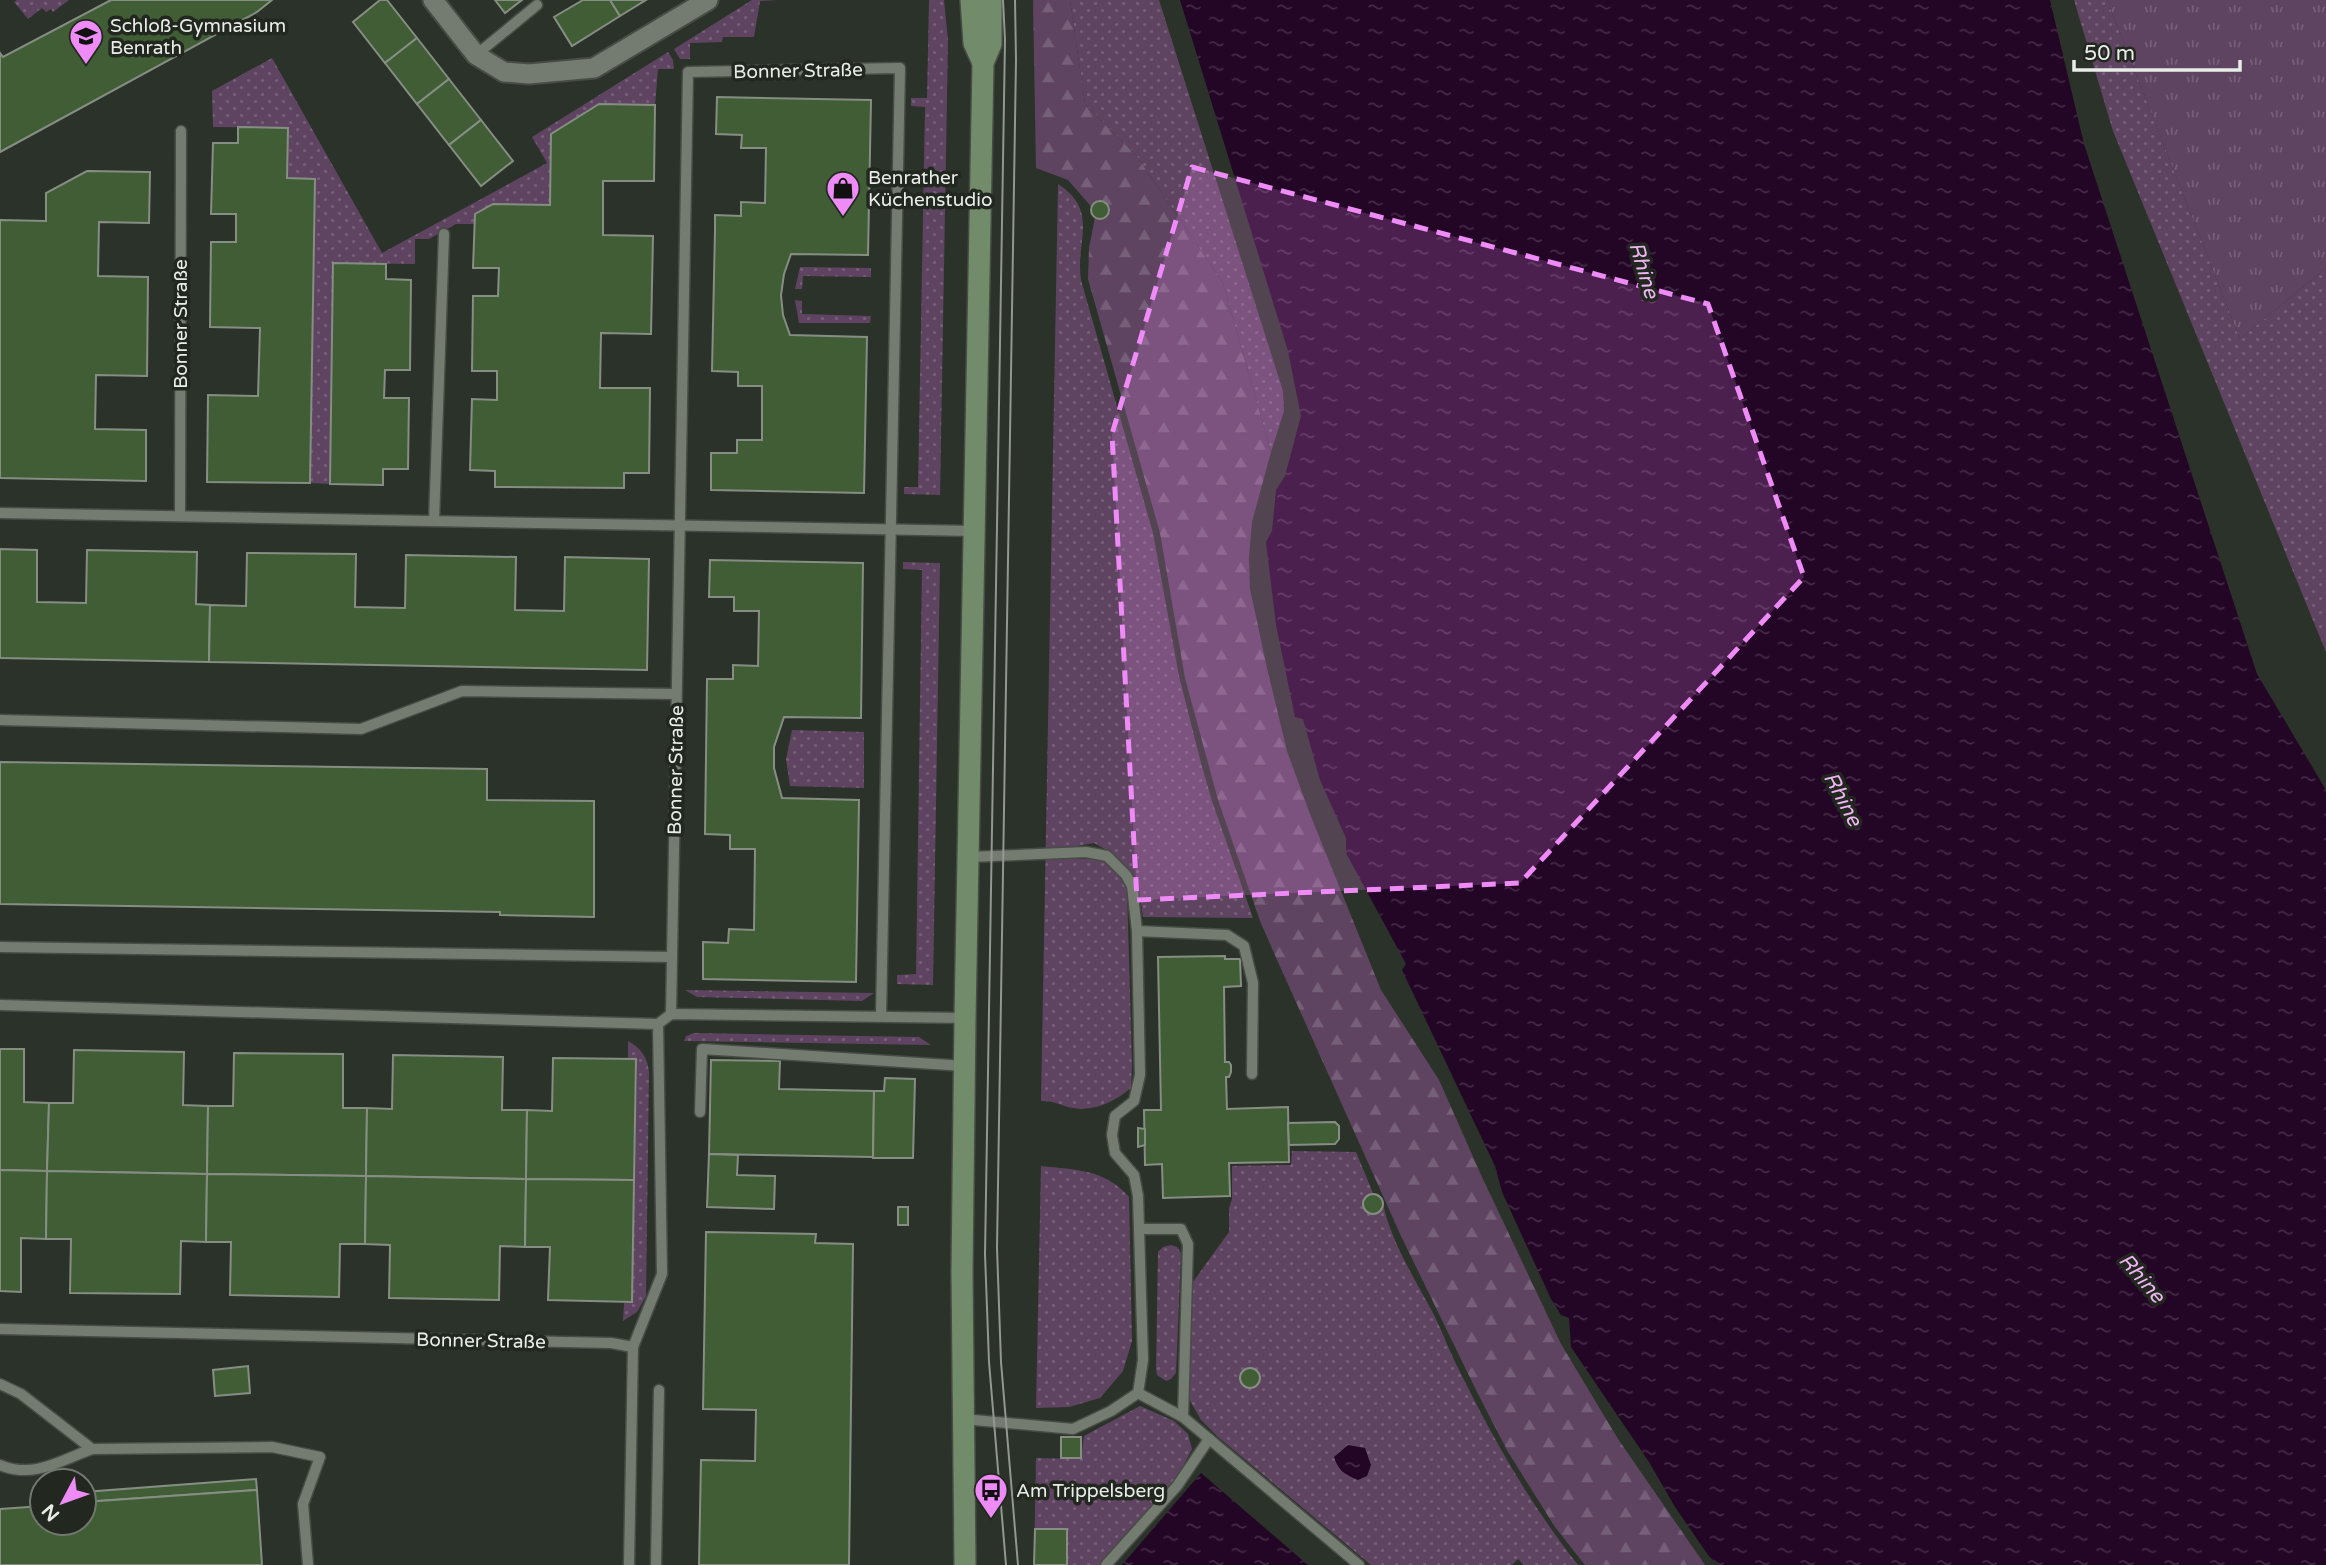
<svg xmlns="http://www.w3.org/2000/svg" width="2326" height="1565" font-family="'Varela Round',sans-serif">
<style>
.grass{fill:url(#grass-dots)}
.forest{fill:url(#forest-firs)}
.park{fill:url(#park-tufts)}
.water{fill:url(#water-ripples)}
.building{fill:#405d35;stroke:#868e84;stroke-width:2}
.lines{fill:none;stroke-linecap:round;stroke-linejoin:round}
.service-casing{stroke:#474d45;stroke-width:13}
.minor-casing{stroke:#474d45;stroke-width:23}
.secondary-casing{stroke:#474d45;stroke-width:24}
.service{stroke:#747c72;stroke-width:10}
.minor{stroke:#747c72;stroke-width:19}
.secondary{stroke:#728b6a;stroke-width:21}
.tram{stroke:#929791;stroke-width:2}
.marked{fill:#ef8bf7;fill-opacity:0.2;stroke:#ef8bf7;stroke-width:5;stroke-dasharray:14 9;stroke-linejoin:round}
.labels{text-anchor:middle;stroke-width:7;stroke-linejoin:round;paint-order:stroke}
.poi-label{font-size:19px;fill:#e9ede8;stroke:#22281f;text-anchor:start}
.street-label{font-size:19px;fill:#e9ede8;stroke:#22281f}
.water-label{font-size:21px;font-style:italic;fill:#edb5f1;stroke:#22281f}
</style>
<defs>
<pattern id="grass-dots" width="8" height="8" patternUnits="userSpaceOnUse" patternTransform="scale(1.75)"><rect width="8" height="8" fill="#5f4461"/><path d="M2 2h.1M6 6h.1" fill="none" stroke="#765f78" stroke-width="1.8" stroke-linecap="round"/></pattern>
<pattern id="forest-firs" width="22" height="20" patternUnits="userSpaceOnUse" patternTransform="scale(1.75)"><rect width="22" height="20" fill="#5f4461"/><path d="M5 1l3.5 6h-7zM16 11l3.5 6h-7z" fill="#765f78"/></pattern>
<pattern id="park-tufts" width="24" height="20" patternUnits="userSpaceOnUse" patternTransform="scale(1.75)"><rect width="24" height="20" fill="#5f4461"/><path d="M3 7l-1-3M5 7V3M7 7l1-3M15 17l-1-3M17 17v-4M19 17l1-3" fill="none" stroke="#765f78"/></pattern>
<pattern id="water-ripples" width="26" height="14" patternUnits="userSpaceOnUse" patternTransform="scale(1.75)"><rect width="26" height="14" fill="#230525"/><path d="M2 4q2-2 4 0t4 0M15 11q2-2 4 0t4 0" fill="none" stroke="#432a45"/></pattern>
</defs>
<rect width="100%" height="100%" fill="#2b3229"/>
<!-- grass -->
<g class="grass">
<polygon points="17,0 69,0 53,12 51,9 46,12 42,8 28,19 14,2"/>
<polygon points="752,0 777,0 760,1 754,37 723,37 722,42 690,43 690,59 680,59 674,49"/>
<polygon points="929,0 944,0 948,40 940,495 904,494 904,487 918,487 925,107 911,106 911,98 927,98"/>
<polygon points="1070,0 1159,0 1283,391 1284,411 1271,452 1223,283 1136,155 1085,104"/>
<polygon points="2074,0 2107,0 2240,339 2326,268 2326,652 2113,131"/>
<polygon points="668,52 673,60 674,69 658,69 655,105 599,104 551,134 550,205 493,204 475,214 474,224 456,224 429,239 415,239 415,264 333,263 330,484 310,483 315,179 287,178 288,128 213,127 212,91 272,58 382,253 547,163 532,137"/>
<path d="M1058 184C1100 212 1075 240 1081 280L1153 533 1179 676 1201 763 1212 801 1253 918 1143 917 1140 896 1132 875 1110 852 1094 843 1065 848V859H1101L1117 872 1127 890 1132 1065 1131 1088C1113 1103 1092 1113 1068 1107 1058 1104 1053 1101 1041 1101Z"/>
<polygon points="800,267 871,268 871,277 803,276 802,289 795,289"/>
<polygon points="795,300 802,301 802,314 871,316 870,323 799,323"/>
<polygon points="903,562 940,563 933,985 897,984 897,975 916,974 922,570 903,569"/>
<polygon points="792,730 864,732 864,788 790,786 786,759"/>
<polygon points="685,990 874,993 862,1001 697,997"/>
<polygon points="694,1033 919,1037 931,1045 684,1041 686,1036"/>
<path d="M628 1041C642 1049 648 1058 649 1073L646 1296 637 1312 623 1321 624 1303 632 1302 637 1059 628 1058Z"/>
<path d="M1292 1151 1356 1152 1373 1193 1382 1199C1389 1239 1415 1279 1434 1315 1442 1331 1448 1348 1456 1364 1491 1435 1529 1503 1578 1565H1524L1518 1559 1512 1565H1371L1217 1436 1201 1420 1189 1399 1185 1372 1190 1286 1229 1232V1208L1232 1199V1166L1291 1165Z"/>
<path d="M1041 1166C1076 1170 1105 1169 1129 1197L1132 1341 1123 1371 1100 1398 1069 1407 1036 1408Z"/>
<polygon points="1171,1245 1177,1247 1181,1253 1176,1373 1171,1379 1166,1381 1157,1375 1156,1369 1158,1252 1163,1247"/>
<polygon points="1140,1406 1174,1421 1188,1434 1192,1449 1174,1484 1100,1565 1034,1565 1036,1458 1081,1459 1084,1436"/>
</g>
<!-- forest -->
<polygon class="forest" points="1033,0 1070,0 1085,104 1136,155 1223,283 1271,452 1252,522 1249,558 1250,589 1267,668 1287,751 1310,814 1381,990 1439,1080 1482,1177 1561,1344 1618,1439 1705,1565 1585,1565 1555,1527 1508,1452 1477,1392 1401,1236 1278,962 1260,921 1218,800 1185,678 1160,533 1088,279 1089,248 1096,212 1068,180 1036,168"/>
<!-- park -->
<polygon class="park" points="2107,0 2326,0 2326,268 2240,339"/>
<!-- water -->
<g class="water">
<polygon points="1180,0 2050,0 2084,144 2257,674 2326,790 2326,1565 1718,1565 1708,1555 1675,1507 1649,1462 1571,1347 1569,1318 1561,1315 1551,1299 1502,1192 1495,1166 1402,970 1406,964 1346,853 1346,838 1320,780 1303,719 1295,717 1276,625 1266,542 1272,531 1276,490 1285,476 1301,416 1288,351"/>
<path d="M1348 1445 1365 1448 1371 1465 1367 1476 1358 1480C1345 1474 1339 1472 1334 1457Z"/>
<polygon points="1201,1473 1308,1565 1122,1565"/>
</g>
<!-- building -->
<g class="building">
<polygon points="111,0 272,0 257,12 0,152 0,53 3,57"/>
<polygon points="380,0 387,0 417,38 385,63 353,22"/>
<polygon points="495,0 522,0 505,13"/>
<polygon points="583,0 610,0 620,16 572,46 554,17"/>
<polygon points="610,0 646,0 620,16"/>
<polygon points="417,38 449,79 417,104 385,63"/>
<polygon points="449,79 481,120 449,145 417,104"/>
<polygon points="717,97 871,100 868,255 791,254 784,274 781,295 783,315 790,335 867,337 864,493 711,490 711,453 737,453 737,440 762,440 762,386 738,386 738,372 712,371 715,230 715,215 741,216 741,202 765,203 766,148 741,148 742,135 716,134"/>
<polygon points="599,104 655,105 654,181 603,181 603,235 653,236 651,334 601,333 600,388 650,388 649,473 624,473 624,488 495,487 495,471 470,470 472,399 497,400 497,371 472,371 473,296 498,296 499,268 473,268 475,214 493,204 550,205 551,134"/>
<polygon points="481,120 513,161 481,186 449,145"/>
<polygon points="238,127 288,128 287,178 315,179 310,483 207,482 208,395 258,396 260,328 210,327 211,242 236,242 236,214 211,214 213,143 238,143"/>
<polygon points="87,171 150,172 149,223 99,222 98,276 148,277 147,376 96,375 95,429 146,430 146,481 0,478 0,220 46,221 46,193"/>
<circle cx="1100" cy="210" r="9"/>
<polygon points="333,263 386,264 386,279 411,280 410,370 385,370 384,398 409,398 408,469 383,469 383,485 330,484"/>
<polygon points="0,549 37,550 37,602 86,603 87,550 197,552 196,604 210,605 209,662 0,658"/>
<polygon points="247,553 356,554 355,607 405,608 406,555 516,557 515,610 564,611 565,557 649,559 647,670 209,662 210,605 246,606"/>
<polygon points="710,560 863,563 861,718 784,717 774,747 774,768 782,798 859,800 856,982 703,979 703,942 728,943 729,929 754,930 755,849 730,849 730,835 705,834 707,679 733,679 733,665 758,666 759,611 734,611 734,597 709,597"/>
<polygon points="0,762 487,769 487,800 594,801 594,917 500,915 500,912 0,904"/>
<polygon points="1225,956 1225,959 1240,959 1241,986 1224,987 1225,1062 1229,1062 1231,1065 1231,1072 1229,1077 1226,1077 1227,1109 1288,1107 1289,1162 1229,1163 1230,1196 1163,1198 1162,1164 1145,1165 1144,1110 1161,1110 1158,957"/>
<polygon points="0,1049 24,1049 24,1102 49,1103 47,1171 0,1170"/>
<polygon points="74,1050 184,1052 183,1105 208,1106 207,1174 47,1171 49,1103 73,1103"/>
<polygon points="234,1053 343,1054 343,1108 367,1108 366,1176 207,1174 208,1106 233,1106"/>
<polygon points="393,1055 503,1057 502,1110 527,1110 526,1179 366,1176 367,1108 392,1109"/>
<polygon points="553,1058 636,1059 634,1180 526,1179 527,1110 552,1111"/>
<polygon points="711,1060 780,1061 779,1089 874,1091 873,1157 709,1154"/>
<polygon points="885,1078 915,1079 913,1158 873,1158 874,1091 884,1091"/>
<polygon points="1335,1122 1339,1126 1339,1139 1335,1144 1289,1145 1288,1123"/>
<polygon points="1138,1128 1145,1129 1145,1145 1138,1147"/>
<polygon points="709,1154 738,1155 737,1175 775,1176 774,1209 707,1207"/>
<polygon points="0,1170 47,1171 46,1239 21,1238 21,1292 0,1291"/>
<polygon points="47,1171 207,1174 206,1242 181,1241 180,1294 70,1293 71,1239 46,1239"/>
<polygon points="207,1174 366,1176 365,1244 340,1244 339,1297 230,1295 231,1242 206,1242"/>
<polygon points="366,1176 526,1179 525,1247 500,1246 499,1300 389,1298 390,1245 365,1244"/>
<polygon points="526,1179 634,1180 632,1302 548,1300 550,1247 525,1247"/>
<circle cx="1373" cy="1204" r="10"/>
<rect x="898" y="1207" width="10" height="18"/>
<polygon points="706,1232 816,1234 815,1243 853,1244 849,1565 699,1565 701,1460 755,1461 756,1410 703,1409"/>
<polygon points="248,1366 250,1393 215,1396 213,1370"/>
<circle cx="1250" cy="1378" r="10"/>
<rect x="1061" y="1437" width="20" height="21"/>
<polygon points="256,1479 257,1490 84,1502 84,1492"/>
<polygon points="257,1490 262,1565 0,1565 0,1509 42,1506 42,1523 84,1523 84,1502"/>
<polygon points="1035,1529 1067,1529 1067,1565 1034,1565"/>
</g>
<g class="lines">
<defs>
<g id="service">
<polyline points="476,55 537,5"/>
<polyline points="0,513 974,531"/>
<polyline points="180,516 181,131"/>
<polyline points="434,521 444,234"/>
<polyline points="0,720 361,729 462,691 676,694"/>
<polyline points="1137,931 1227,935 1244,946 1253,983 1252,1074"/>
<polyline points="0,947 672,957"/>
<polyline points="0,1005 658,1024 671,1014 965,1018"/>
<polyline points="671,1014 688,72 900,68 881,1016"/>
<polyline points="700,1112 702,1049 965,1066"/>
<polyline points="1140,1229 1181,1229 1188,1244 1183,1417"/>
<polyline points="0,1329 611,1343 633,1347 662,1274 658,1024"/>
<polyline points="0,1384 21,1394 92,1449 272,1447 320,1457 303,1504 308,1565"/>
<polyline points="1138,1393 1183,1417 1359,1565"/>
<polyline points="963,1419 1073,1429 1111,1411 1138,1393 1143,1360 1138,1196 1134,1175 1115,1153 1112,1135 1115,1116 1134,1101 1140,1075 1137,931 1132,886 1126,875 1107,856 1086,852 969,857"/>
<path d="M0 1465C34 1479 59 1461 92 1449"/>
<polyline points="629,1565 633,1347"/>
<polyline points="656,1565 659,1390"/>
<polyline points="1106,1565 1177,1486 1209,1439"/>
</g>
<polyline id="minor" points="433,0 476,55 504,72 529,74 594,68 708,0"/>
<g id="secondary">
<polyline points="971,0 974,43 983,63"/>
<polyline points="965,1565 962,1272 965,1018 983,63 991,44 991,0"/>
</g>
</defs>
<!-- service casing -->
<use href="#service" class="service-casing"/>
<!-- minor casing -->
<use href="#minor" class="minor-casing"/>
<!-- secondary casing -->
<use href="#secondary" class="secondary-casing"/>
<!-- service -->
<use href="#service" class="service"/>
<!-- minor -->
<use href="#minor" class="minor"/>
<!-- secondary -->
<use href="#secondary" class="secondary"/>
<!-- tram -->
<g class="tram">
<polyline points="1003,0 1005,40 985,1254 989,1362 1006,1565"/>
<polyline points="1015,0 1016,60 997,1248 1001,1362 1018,1565"/>
</g>
</g>
<!-- marked area -->
<path class="marked" d="M1192 167 1708 304 1804 577 1520 883 1137 900 1112 434Z"/>
<!-- icons -->
<defs>
<symbol id="school-pin" viewBox="-11 -11 22 30"><path d="M0 17L-7.5 6A9.5 9.5 0 1 1 7.5 6Z" fill="#ef8bf7" stroke="#22281f"/><path d="M0-5L7-2L0 1L-7-2ZM-4 1L0 2.5L4 1V4Q0 6-4 4Z" fill="#111"/></symbol>
<symbol id="shop-pin" viewBox="-11 -11 22 30"><path d="M0 17L-7.5 6A9.5 9.5 0 1 1 7.5 6Z" fill="#ef8bf7" stroke="#22281f"/><path d="M-5-2.5h2.3a2.7 3.5 0 0 1 5.4 0H5L5.5 6h-11ZM-1.5-2.5h3a1.5 2.3 0 0 0-3 0Z" fill="#111"/></symbol>
<symbol id="bus-pin" viewBox="-11 -11 22 30"><path d="M0 17L-7.5 6A9.5 9.5 0 1 1 7.5 6Z" fill="#ef8bf7" stroke="#22281f"/><path d="M-5-6H5V4H4V6H2V4H-2V6H-4V4H-5ZM-3.5-4V0h7V-4ZM-3.5 1.2v1.5H-2V1.2ZM2 1.2v1.5H3.5V1.2Z" fill="#111"/></symbol>
</defs>
<g fill-rule="evenodd">
<use href="#school-pin" x="67" y="17" width="38" height="52"/>
<use href="#shop-pin" x="824" y="169" width="38" height="52"/>
<use href="#bus-pin" x="972" y="1471" width="38" height="52"/>
</g>
<g class="labels">
<!-- poi labels -->
<g class="poi-label">
<text x="110" y="32">Schloß-Gymnasium<tspan x="110" dy="22">Benrath</tspan></text>
<text x="868" y="184">Benrather<tspan x="868" dy="22">Küchenstudio</tspan></text>
<text x="1016" y="1497">Am Trippelsberg</text>
</g>
<!-- street labels -->
<g class="street-label">
<text transform="translate(798 70) rotate(-1)" y="7">Bonner Straße</text>
<text transform="translate(180 324) rotate(-90)" y="7">Bonner Straße</text>
<text transform="translate(675 770) rotate(-89)" y="7">Bonner Straße</text>
<text transform="translate(481 1340) rotate(1)" y="7">Bonner Straße</text>
</g>
<!-- water labels -->
<g class="water-label">
<text transform="translate(1644 270) rotate(73)" y="7">Rhine</text>
<text transform="translate(1843 799) rotate(62)" y="7">Rhine</text>
<text transform="translate(2142 1278) rotate(49)" y="7">Rhine</text>
</g>
</g>
<!-- north arrow -->
<g transform="translate(63 1502) rotate(229)"><circle r="33" fill="#22281f" stroke="#72776f" stroke-width="2"/>
<path d="M0-5L12 26L0 18L-12 26Z" fill="#ef8bf7"/>
<text y="-10" font-size="19" font-weight="bold" text-anchor="middle" fill="#e9ede8">N</text>
</g>
<!-- scale -->
<path d="M2074 60v10h166v-10" fill="none" stroke="#e9ede8" stroke-width="3.5"/>
<text x="2084" y="60" font-size="21" fill="#e9ede8" stroke="#22281f" stroke-width="5" paint-order="stroke">50 m</text>
</svg>
